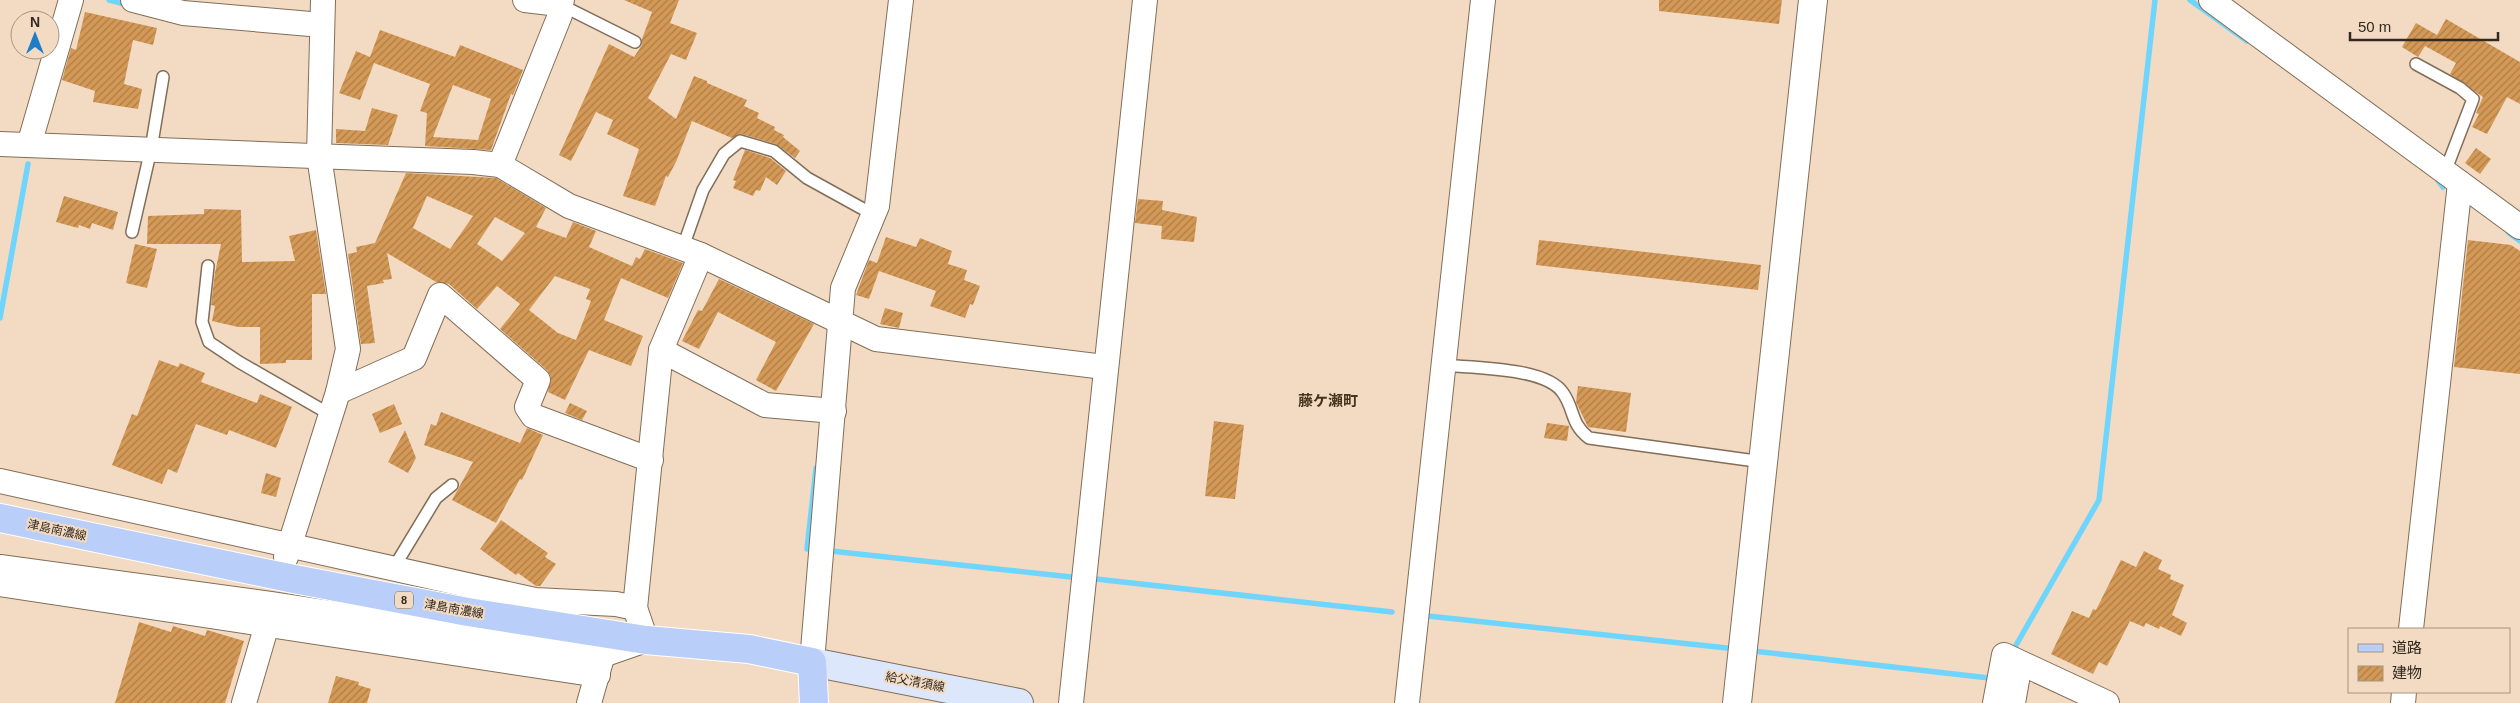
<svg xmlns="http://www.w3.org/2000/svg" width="2520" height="703" font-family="Helvetica,'Noto Sans JP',sans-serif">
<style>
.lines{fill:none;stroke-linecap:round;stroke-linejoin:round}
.stream{stroke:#6fd5fd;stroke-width:5.5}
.building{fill:url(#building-hatch);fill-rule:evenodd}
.service-casing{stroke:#826e58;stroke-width:14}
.minor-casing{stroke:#826e58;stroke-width:26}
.tertiary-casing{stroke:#826e58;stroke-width:30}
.secondary-casing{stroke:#826e58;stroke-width:30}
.primary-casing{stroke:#fff;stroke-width:30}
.service{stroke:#fff;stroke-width:11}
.minor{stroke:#fff;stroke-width:24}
.tertiary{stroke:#fff;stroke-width:28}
.secondary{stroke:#dce7fc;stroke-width:28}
.primary{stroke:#b9cef8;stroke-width:28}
.labels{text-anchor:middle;stroke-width:4;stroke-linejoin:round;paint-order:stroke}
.shield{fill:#f3dbc3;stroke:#6c5e51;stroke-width:1}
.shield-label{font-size:11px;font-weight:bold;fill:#322920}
.street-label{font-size:12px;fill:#322920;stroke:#f3dbc3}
.quarter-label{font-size:15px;font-weight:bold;fill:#463420;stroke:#f3dbc3}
</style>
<defs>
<pattern id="building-hatch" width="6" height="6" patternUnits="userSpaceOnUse" patternTransform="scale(1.25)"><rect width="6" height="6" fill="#d49956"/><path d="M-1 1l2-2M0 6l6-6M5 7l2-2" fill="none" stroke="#ad7d47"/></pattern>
</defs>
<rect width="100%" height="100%" fill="#f3dbc3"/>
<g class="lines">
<!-- stream -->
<g class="stream">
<polyline points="109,0 129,5"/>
<polyline points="2190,0 2247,41"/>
<polyline points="2437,179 2443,187"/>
<polyline points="2509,233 2520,241"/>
<polyline points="0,318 28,164"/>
<polyline points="807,549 816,468"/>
<polyline points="831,551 1071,577"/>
<polyline points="1096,579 1392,612"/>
<polyline points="1428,616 1727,648"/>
<polyline points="2015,647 2099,500 2155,0"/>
<polyline points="1753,651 1989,678"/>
</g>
</g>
<!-- building -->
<g class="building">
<polygon points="624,0 679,0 670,23 697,33 686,60 671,54 648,98 676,119 694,76 707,81 707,83 747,100 744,106 759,113 757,118 775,127 774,130 784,135 783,137 800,151 795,158 776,144 742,134 732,138 692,121 676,162 668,177 666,176 655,206 623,196 639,149 607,134 613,120 596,112 571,161 559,155 609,44 634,57 642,45 642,39 652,12"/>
<polygon points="1659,0 1782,0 1779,24 1659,11"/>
<polygon points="85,12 157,28 153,45 133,40 124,84 142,89 138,109 93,102 95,91 62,80 71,48 76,50"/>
<polygon points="2446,19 2520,62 2520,104 2507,97 2487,134 2472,127 2479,114 2476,113 2483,97 2450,74 2456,63 2425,46 2418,57 2402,47 2416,23 2437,35"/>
<path d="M380 30 455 57 460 45 523 70 513 95 511 94 491 150 425 146 427 113 420 111 430 84 374 63 360 100 339 93 356 51 370 57ZM453 85 491 99 478 140 433 137Z"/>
<polygon points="372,108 398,115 388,145 336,143 336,129 365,131"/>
<polygon points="2476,148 2491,159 2480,174 2465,163"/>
<polygon points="745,150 770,158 786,171 777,185 766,177 760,191 756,190 753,196 733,188 736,181 733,180"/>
<path d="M406 173 496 178 546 208 536 227 566 238 573 222 596 231 589 247 632 266 636 257 640 259 645 249 683 263 668 298 621 278 604 320 643 336 631 366 589 350 565 400 548 392 551 377 547 370 500 329 520 304 497 286 477 309 449 284 436 282 387 253 392 279 383 280 384 283 367 286 375 343 361 344 348 254 357 252 356 247 375 243ZM427 196 473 216 450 249 413 228ZM495 217 525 233 502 261 477 244ZM555 276 590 289 586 299 591 301 576 340 558 333 529 310Z"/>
<polygon points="64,196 118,212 113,230 92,223 90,229 79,225 78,228 56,222"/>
<polygon points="1138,199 1163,201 1162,210 1197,217 1194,242 1161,239 1162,226 1135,223"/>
<polygon points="204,209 241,210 242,262 295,261 289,236 316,230 326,294 312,294 312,360 286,360 286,363 260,364 260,327 238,327 212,321 215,306 211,305 215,273 221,244 147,244 148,216 204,214"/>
<polygon points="886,237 916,247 920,238 952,251 948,264 967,270 964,280 980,286 973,305 970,304 965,318 930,306 936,291 879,271 869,299 856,295 869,260 877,263"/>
<polygon points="1539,240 1761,265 1758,290 1536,265"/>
<polygon points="2468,240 2511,245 2520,251 2520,374 2454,367"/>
<polygon points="135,244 157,249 147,288 126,283"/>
<polygon points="719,279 814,324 776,391 756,380 776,342 718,312 699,349 682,341 698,310 702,311"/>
<polygon points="885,308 903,313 899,328 880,324"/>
<polygon points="159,360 178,367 180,363 205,373 201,382 257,403 260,394 292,407 276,448 229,430 227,435 196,424 177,473 168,469 162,484 112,465 132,414 137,416"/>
<polygon points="1578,386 1631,393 1626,432 1588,427 1576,402"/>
<polygon points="570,403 587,411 582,420 565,413"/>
<polygon points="394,404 402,424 380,433 372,414"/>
<polygon points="441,412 520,443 527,428 543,435 522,480 520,479 496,523 452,500 473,462 424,445 431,424 436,426"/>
<polygon points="1214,421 1244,425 1235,499 1205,496"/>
<polygon points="1547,423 1569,426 1567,441 1544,438"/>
<polygon points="405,430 416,458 408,473 388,462"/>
<polygon points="266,473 281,478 276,497 261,493"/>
<polygon points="501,520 548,553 545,557 556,564 540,586 536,586 518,573 516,575 480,549"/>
<polygon points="2144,551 2162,560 2158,569 2171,575 2170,579 2184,585 2172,615 2187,623 2181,636 2160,626 2159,629 2146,623 2144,627 2130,621 2107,666 2099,662 2093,674 2051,654 2072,611 2089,618 2093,609 2096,610 2121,560 2136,567"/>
<polygon points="139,622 171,632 173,626 205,636 207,630 244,641 225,703 115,703"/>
<polygon points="336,676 359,682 358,685 371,689 367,703 328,703"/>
</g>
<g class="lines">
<defs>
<g id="service">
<polyline points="559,4 635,42"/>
<polyline points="2416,64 2460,88 2473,99 2445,172"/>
<polyline points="132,232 151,149 163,77"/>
<polyline points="683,247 703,190 724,154 740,141 774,151 807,178 874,215"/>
<polyline points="208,266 202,322 209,342 239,362 331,415"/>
<path d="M1443 365C1472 368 1546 367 1563 393 1575 410 1570 423 1589 438L1763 462"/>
<polyline points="393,569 436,498 452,485"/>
</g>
<g id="minor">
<polyline points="133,0 183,13 322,25"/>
<polyline points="525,0 559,4"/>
<polyline points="2211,0 2520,227"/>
<polyline points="0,144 473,162 500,165 569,206 701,255 876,339 1104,367"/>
<polyline points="29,145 71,0"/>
<polyline points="500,165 560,15 559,4 562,0"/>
<polyline points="661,350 765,405 834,411"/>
<polyline points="338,392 414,358 440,295 538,380 527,407 533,416 651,460"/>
<polyline points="0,481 535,600 616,604 635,608 646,640 603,655 272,604 0,567"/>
<polyline points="286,557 338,392 348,349 319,156 323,0"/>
<polyline points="0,584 598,675"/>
<polyline points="635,608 661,350 701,255"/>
<polyline points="2411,629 2460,183"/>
<polyline points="812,662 843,288 877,206 901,0"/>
<polyline points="244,703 271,611"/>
<polyline points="589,703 601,661"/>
<polyline points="1071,703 1145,0"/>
<polyline points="1407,703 1483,0"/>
<polyline points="1995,703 2004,655 2107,703"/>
<polyline points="2013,703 2020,663"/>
<polyline points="2403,703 2404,692"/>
</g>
<polyline id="tertiary" points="1737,703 1813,0"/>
<polyline id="secondary" points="812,662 1019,703"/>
<polyline id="primary" points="0,518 294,579 468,612 646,640 749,649 812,662 814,703"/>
</defs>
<!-- service casing -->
<use href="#service" class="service-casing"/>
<!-- minor casing -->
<use href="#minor" class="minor-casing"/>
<!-- tertiary casing -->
<use href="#tertiary" class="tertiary-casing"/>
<!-- secondary casing -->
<use href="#secondary" class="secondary-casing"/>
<!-- primary casing -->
<use href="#primary" class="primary-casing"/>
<!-- service -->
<use href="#service" class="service"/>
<!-- minor -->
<use href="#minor" class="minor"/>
<!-- tertiary -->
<use href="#tertiary" class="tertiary"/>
<!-- secondary -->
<use href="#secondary" class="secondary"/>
<!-- primary -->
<use href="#primary" class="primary"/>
</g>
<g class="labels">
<!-- shield labels -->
<rect class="shield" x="395" y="591.5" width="18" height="17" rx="4"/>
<g class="shield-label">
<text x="404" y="604">8</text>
</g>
<!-- street labels -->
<g class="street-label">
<text transform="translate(57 530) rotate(12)" y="4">津島南濃線</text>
<text transform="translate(454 609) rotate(10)" y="4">津島南濃線</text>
<text transform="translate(915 682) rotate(11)" y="4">給父清須線</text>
</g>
<!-- quarter labels -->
<g class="quarter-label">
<text x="1328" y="406">藤ケ瀬町</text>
</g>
</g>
<!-- legend -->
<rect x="2348" y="628" width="162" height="65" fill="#f3dbc3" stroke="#a69482"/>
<rect x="2358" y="644" width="25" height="8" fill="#b9cef8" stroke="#a69482"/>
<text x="2392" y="653" font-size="15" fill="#322920">道路</text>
<rect x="2358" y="666" width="25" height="15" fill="url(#building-hatch)" stroke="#a69482"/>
<text x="2392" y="678" font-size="15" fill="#322920">建物</text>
<!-- north arrow -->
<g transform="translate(35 35)"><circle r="24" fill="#f3dbc3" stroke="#a69482"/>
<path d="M0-4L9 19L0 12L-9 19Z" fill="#1e7dc9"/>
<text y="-8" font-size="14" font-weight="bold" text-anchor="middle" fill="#322920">N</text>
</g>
<!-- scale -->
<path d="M2350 32v8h148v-8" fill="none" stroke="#322920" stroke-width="2.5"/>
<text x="2358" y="32" font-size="15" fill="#322920" stroke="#f3dbc3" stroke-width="4" paint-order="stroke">50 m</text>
</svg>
